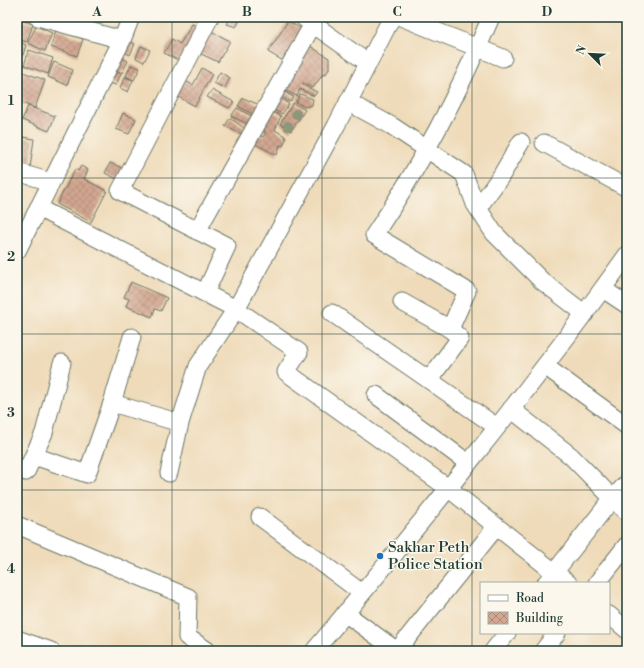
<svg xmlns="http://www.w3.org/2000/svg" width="644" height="668" font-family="'Libre Bodoni',serif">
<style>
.building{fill:url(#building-cross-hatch)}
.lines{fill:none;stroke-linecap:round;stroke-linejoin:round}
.minor-casing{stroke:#687463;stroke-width:19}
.minor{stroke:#fff;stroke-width:17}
.tree{fill:#8c977b}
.grid{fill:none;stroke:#1f3d34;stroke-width:1;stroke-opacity:0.55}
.poi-dot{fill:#1f6fb2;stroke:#fbf7ec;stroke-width:1.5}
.labels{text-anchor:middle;stroke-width:3;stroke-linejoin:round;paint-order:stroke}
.poi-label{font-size:15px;fill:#1f3d34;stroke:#fbf7ec;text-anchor:start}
.neatline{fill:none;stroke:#1f3d34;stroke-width:1.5}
.grid-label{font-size:13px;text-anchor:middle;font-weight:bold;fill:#1f3d34}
</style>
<defs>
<pattern id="building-cross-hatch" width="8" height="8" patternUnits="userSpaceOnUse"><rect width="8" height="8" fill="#d3a791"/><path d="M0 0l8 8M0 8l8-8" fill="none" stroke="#ab8977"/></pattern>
</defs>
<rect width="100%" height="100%" fill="#fbf7ec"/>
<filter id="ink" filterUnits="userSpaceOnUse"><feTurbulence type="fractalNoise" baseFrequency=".025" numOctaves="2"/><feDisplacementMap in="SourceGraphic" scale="8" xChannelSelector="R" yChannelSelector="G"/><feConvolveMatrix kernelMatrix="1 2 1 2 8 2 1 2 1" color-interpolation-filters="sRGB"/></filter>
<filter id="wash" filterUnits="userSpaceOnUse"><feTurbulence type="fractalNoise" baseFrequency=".012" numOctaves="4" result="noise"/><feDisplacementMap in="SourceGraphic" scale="16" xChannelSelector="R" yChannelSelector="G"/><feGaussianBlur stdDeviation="0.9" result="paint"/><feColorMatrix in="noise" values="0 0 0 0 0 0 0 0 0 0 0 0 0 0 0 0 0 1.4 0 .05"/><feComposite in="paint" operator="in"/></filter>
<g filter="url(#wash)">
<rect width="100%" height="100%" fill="#efdbba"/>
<g id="blocks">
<!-- building -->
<g class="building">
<polygon points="84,17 100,17 97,25 83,19"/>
<polygon points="231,17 241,18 236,27 227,24"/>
<polygon points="17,19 33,24 27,42 17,39"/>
<polygon points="288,21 305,31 287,63 268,52"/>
<polygon points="192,24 199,27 182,62 164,53 172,39 180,44"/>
<polygon points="36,26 52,33 45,51 28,43"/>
<polygon points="207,29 230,41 218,62 195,51"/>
<polygon points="56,30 83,39 77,56 51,47"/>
<polygon points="127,40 135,44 130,55 122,51"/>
<polygon points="17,42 26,45 23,55 17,53"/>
<polygon points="141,46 150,50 144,62 136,58"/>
<polygon points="310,46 329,58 329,69 325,75 323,74 313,88 303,83 303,85 317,92 314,96 300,89 297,96 280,88"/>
<polygon points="29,50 53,58 48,74 24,65"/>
<polygon points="120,57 128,61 122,73 114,69"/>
<polygon points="17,59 21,60 19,68 17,68"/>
<polygon points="54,62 73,70 67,85 48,77"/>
<polygon points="131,65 140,68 134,80 126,76"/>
<polygon points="202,68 212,74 195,106 173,94 181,79 193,85"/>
<polygon points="113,70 121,74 116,85 107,82"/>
<polygon points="23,72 45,80 35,108 17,101 17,87"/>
<polygon points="220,72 230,78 225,88 214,83"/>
<polygon points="125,77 133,80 128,92 120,88"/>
<polygon points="279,89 294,97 290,102 276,94"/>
<polygon points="212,90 234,102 229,108 207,97"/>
<polygon points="300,94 313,99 312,105 304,107 296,102"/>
<polygon points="276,96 289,104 282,114 270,108"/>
<polygon points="243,98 262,106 256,116 238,106"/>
<polygon points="293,103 305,110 291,131 280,124"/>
<polygon points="28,106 55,116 49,131 22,120"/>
<polygon points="237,108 255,118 252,126 231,116"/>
<polygon points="266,109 281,116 275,130 285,136 286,139 283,146 280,145 277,155 249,141 254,132 263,137 266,132 261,128"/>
<polygon points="123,113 136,119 129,134 116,129"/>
<polygon points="230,118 248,131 245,136 225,126"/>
<polygon points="17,136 34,139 30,168 17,166"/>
<polygon points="110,163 125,169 119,180 105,173"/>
<polygon points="81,166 88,170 84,179 107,191 91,222 57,204 75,169 78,171"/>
<polygon points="131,282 167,298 161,311 155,309 152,317 126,306 129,299 124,297"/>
</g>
</g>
</g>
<g filter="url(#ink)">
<use href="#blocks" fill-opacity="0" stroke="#687463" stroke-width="1"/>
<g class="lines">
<defs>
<g id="minor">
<polyline points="38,17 122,40"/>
<polyline points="303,17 368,63"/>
<polyline points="401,17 503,58"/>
<polyline points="348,102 392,126 464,174 475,204 494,233 542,281 585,314"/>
<polyline points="544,143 627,188"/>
<polyline points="17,172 51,182"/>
<polyline points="38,208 236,309 299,352 286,372 448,488 568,583"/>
<polyline points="478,208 501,176 521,142"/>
<polyline points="197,231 313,24"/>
<polyline points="17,251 122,40 131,17"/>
<polyline points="603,289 627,305"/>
<polyline points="205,293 227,246 120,191 210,17"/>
<path d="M402 302 450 329 467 291 374 235C421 165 458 95 491 17"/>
<polyline points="332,313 429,380 460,338 450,329"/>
<polyline points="545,366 627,426"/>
<polyline points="429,380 497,427"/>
<polyline points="376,395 468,463"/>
<polyline points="112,403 180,423"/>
<polyline points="511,409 571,456 627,513"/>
<polyline points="34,456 87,474 112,403 132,337"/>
<polyline points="17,468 26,472 44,433 62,363"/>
<polyline points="169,473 180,423 198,366 236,309 336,126 392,17"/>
<polyline points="260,517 362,593"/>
<polyline points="17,525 188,597 187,637 208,651"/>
<polyline points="546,583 612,499 627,483"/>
<polyline points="597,583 627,545"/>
<polyline points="345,613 397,651"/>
<polyline points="609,615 627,630"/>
<polyline points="17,639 51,651"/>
<path d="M314 651C422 522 529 392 627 255"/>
<polyline points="397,651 496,527"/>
<polyline points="493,651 507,633"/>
<polyline points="543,651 557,633"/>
</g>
</defs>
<!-- minor casing -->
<use href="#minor" class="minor-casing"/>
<!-- minor -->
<use href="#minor" class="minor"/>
</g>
<!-- trees -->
<g class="tree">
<circle cx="296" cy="114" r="5"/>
<circle cx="288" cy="126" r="5"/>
</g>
</g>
<!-- grid -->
<path class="grid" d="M172 17V651M322 17V651M472 17V651M17 178H627M17 334H627M17 490H627"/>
<!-- markers -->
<circle class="poi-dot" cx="380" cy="556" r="4"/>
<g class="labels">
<!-- poi labels -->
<g class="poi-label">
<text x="388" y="552">Sakhar Peth<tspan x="388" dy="17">Police Station</tspan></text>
</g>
</g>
<!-- margin -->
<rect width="644" height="668" fill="none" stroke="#fbf7ec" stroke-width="44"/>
<!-- legend -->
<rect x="480" y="582" width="130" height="52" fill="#fbf7ec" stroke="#a3ada2"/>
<rect x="488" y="595" width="20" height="6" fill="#ffffff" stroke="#a3ada2"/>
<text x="516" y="602" font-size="12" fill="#1f3d34">Road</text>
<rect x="488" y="612" width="20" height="12" fill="url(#building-cross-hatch)" stroke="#a3ada2"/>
<text x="516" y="622" font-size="12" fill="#1f3d34">Building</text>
<!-- north arrow -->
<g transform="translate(590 54) rotate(294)" stroke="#fbf7ec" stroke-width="3" paint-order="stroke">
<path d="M0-3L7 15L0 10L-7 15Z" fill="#1f3d34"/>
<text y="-6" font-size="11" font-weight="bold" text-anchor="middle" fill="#1f3d34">N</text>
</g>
<rect x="22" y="22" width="600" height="624" class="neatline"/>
<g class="grid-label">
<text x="97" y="16">A</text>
<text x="247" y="16">B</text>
<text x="397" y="16">C</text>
<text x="547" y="16">D</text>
<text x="11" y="105">1</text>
<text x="11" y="261">2</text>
<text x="11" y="417">3</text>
<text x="11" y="573">4</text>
</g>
</svg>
